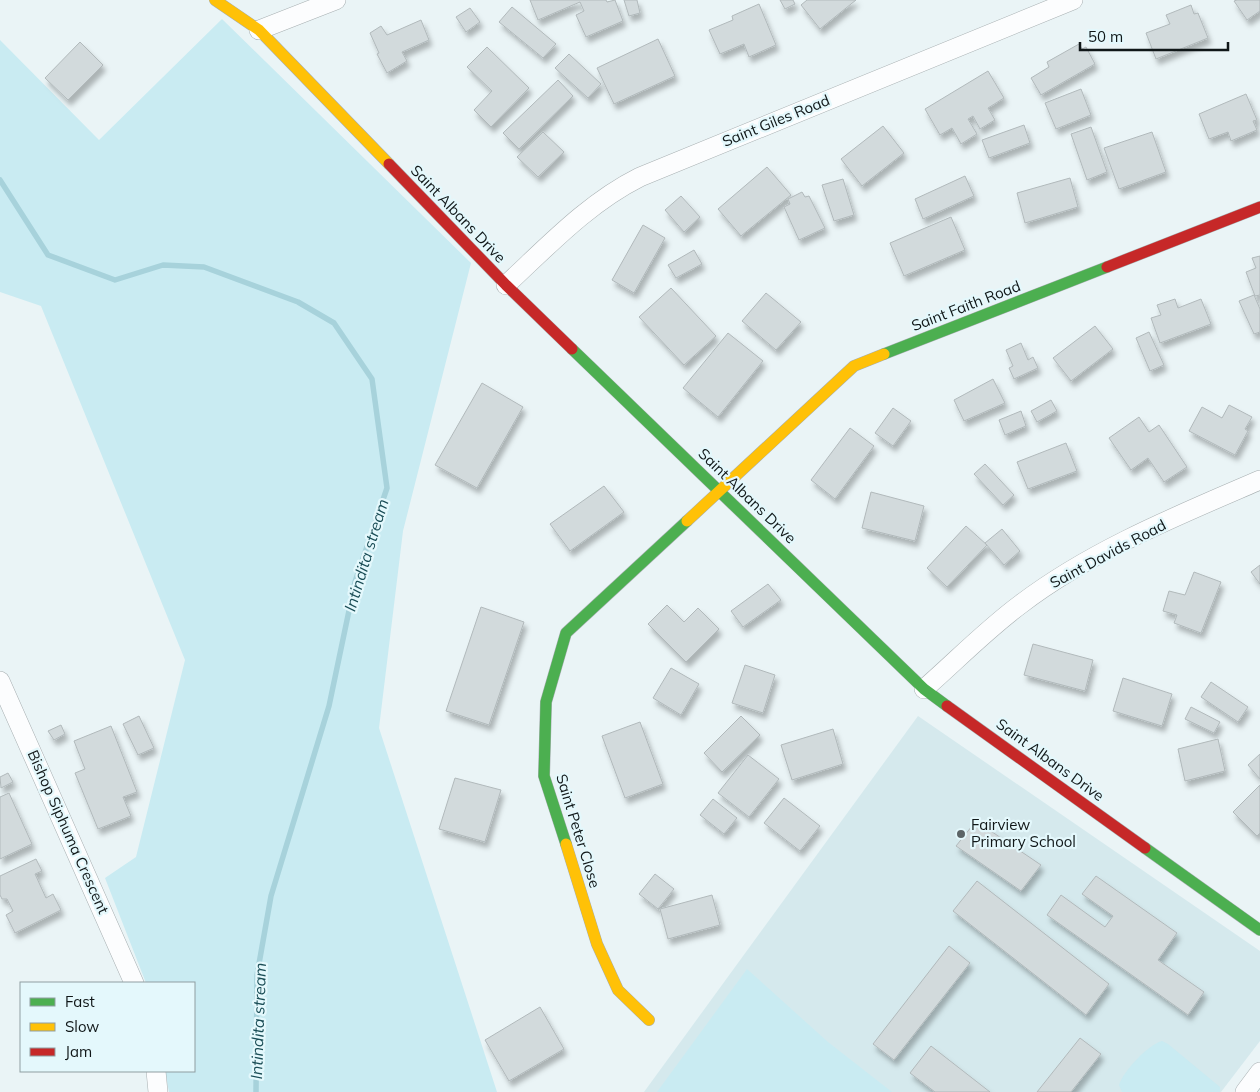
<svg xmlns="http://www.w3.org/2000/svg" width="1260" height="1092" font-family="Mulish,sans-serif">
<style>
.built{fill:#d5e9ed}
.green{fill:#c9ebf2}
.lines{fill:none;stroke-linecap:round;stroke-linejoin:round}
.stream{stroke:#a7d2db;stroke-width:5.5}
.building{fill:#d2dadc;stroke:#b1b9bb;filter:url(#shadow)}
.street-casing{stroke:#a7afb1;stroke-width:20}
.fast-casing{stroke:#a7afb1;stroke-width:12}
.slow-casing{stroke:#a7afb1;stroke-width:12}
.jam-casing{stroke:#a7afb1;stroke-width:12}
.street{stroke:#fcfdfe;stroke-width:19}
.fast{stroke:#4caf50;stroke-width:11}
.slow{stroke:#ffc107;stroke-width:11}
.jam{stroke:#c62828;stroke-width:11}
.poi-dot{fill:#5c6466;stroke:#e4f8fc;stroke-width:2}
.labels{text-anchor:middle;stroke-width:4.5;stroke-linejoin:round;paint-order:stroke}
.street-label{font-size:15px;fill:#101718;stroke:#e4f8fc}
.poi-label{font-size:15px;fill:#101718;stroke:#e4f8fc;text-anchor:start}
.water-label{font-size:16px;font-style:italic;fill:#1a4d56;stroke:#e4f8fc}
</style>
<defs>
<filter id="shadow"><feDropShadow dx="3" dy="5.5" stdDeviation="2.5" flood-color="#0004"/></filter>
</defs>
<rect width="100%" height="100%" fill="#eaf4f6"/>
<!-- built -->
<polygon class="built" points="918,716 1260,951 1260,1041 1221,1092 644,1092"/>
<!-- green -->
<g class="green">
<polygon points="222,19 471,263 403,531 379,728 497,1092 169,1092 165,1071 194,1071 194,983 146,983 105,878 136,857 185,660 41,306 0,292 0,40 99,140"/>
<polygon points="747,969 828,1042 892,1092 657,1092"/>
<path d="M1162 1041 1168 1044 1220 1087V1092H1122L1119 1085C1123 1071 1149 1044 1162 1041Z"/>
</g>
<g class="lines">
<!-- stream -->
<polyline class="stream" points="0,180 48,255 115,280 163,265 204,267 298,302 334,323 372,379 387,488 355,582 329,706 271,896 257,975 256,1092"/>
</g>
<!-- building -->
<g class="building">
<polygon points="530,0 606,0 607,2 615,0 623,21 586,37 576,15 584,11 580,2 538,20"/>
<polygon points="624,0 637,0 640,13 629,16"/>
<polygon points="780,0 793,0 795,4 785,9"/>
<polygon points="807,0 856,0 820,29 801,5"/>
<polygon points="1237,0 1260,0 1260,11 1247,20 1234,1"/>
<polygon points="759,4 776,45 749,57 744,44 720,54 709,30 733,20 732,16"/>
<polygon points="1191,5 1194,14 1198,13 1208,38 1156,59 1146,33 1170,24 1166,15"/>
<polygon points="512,7 556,44 543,58 499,22"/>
<polygon points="470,8 480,22 466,32 456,17"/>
<polygon points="421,20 429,40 402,52 407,61 387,73 377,54 379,53 370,33 381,26 387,35"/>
<polygon points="658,39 675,76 614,104 597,68"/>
<polygon points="80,42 103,65 68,100 45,78"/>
<polygon points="1079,44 1082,49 1086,47 1095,64 1041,95 1031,78 1049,67 1047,62"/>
<polygon points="487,47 529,88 491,127 474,110 492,91 467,67"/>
<polygon points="569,54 601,84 588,98 555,68"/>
<polygon points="988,71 1004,98 988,108 995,120 980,129 973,116 968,119 977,134 961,144 952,128 940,135 925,109"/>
<polygon points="558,80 573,96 519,149 503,133"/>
<polygon points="1081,89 1091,115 1056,129 1045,103"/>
<polygon points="1246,94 1257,120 1253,121 1257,130 1231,141 1228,132 1209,139 1199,114"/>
<polygon points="1024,125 1030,143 989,158 982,140"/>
<polygon points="883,126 904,153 862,186 841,159"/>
<polygon points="1091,127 1107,172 1087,180 1071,134"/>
<polygon points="543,132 564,152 538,177 517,157"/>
<polygon points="1152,132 1166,172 1119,189 1104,148"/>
<polygon points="767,167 791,195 741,236 718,209"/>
<polygon points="965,176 974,196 923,219 915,199"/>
<polygon points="1070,178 1078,207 1025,223 1017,193"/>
<polygon points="843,179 854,215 834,221 822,185"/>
<polygon points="802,192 805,197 809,196 825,228 799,240 784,207 790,204 788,199"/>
<polygon points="681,196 700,217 684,232 665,210"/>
<polygon points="951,217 965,250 904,276 890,243"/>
<polygon points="643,225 665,238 634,293 612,280"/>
<polygon points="694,250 702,264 676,278 668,265"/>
<polygon points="1260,256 1260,295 1255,296 1246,272 1256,268 1252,258"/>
<polygon points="671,288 716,336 684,365 639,317"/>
<polygon points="766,293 801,322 776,350 742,321"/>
<polygon points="1254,295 1260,309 1260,332 1254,334 1239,301"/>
<polygon points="1175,299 1178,308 1201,299 1211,324 1160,343 1151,318 1161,315 1157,305"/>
<polygon points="1095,326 1113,349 1071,381 1053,358"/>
<polygon points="1149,332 1164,365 1150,371 1136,338"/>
<polygon points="728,333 763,361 718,417 683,388"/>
<polygon points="1021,343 1028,360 1033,357 1038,368 1014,379 1009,368 1013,366 1006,350"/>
<polygon points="993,379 1005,403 964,421 954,400"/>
<polygon points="482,383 523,407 477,488 435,465"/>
<polygon points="1051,400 1057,411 1037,422 1031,411"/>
<polygon points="1229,405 1252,417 1245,429 1248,431 1235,455 1189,431 1202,407 1222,418"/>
<polygon points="893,408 911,421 893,446 875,433"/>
<polygon points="1021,411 1026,426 1005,435 999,420"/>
<polygon points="1139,417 1149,432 1159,425 1187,467 1164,482 1148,458 1131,470 1109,438"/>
<polygon points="850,428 874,446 835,499 811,480"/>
<polygon points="1066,443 1077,471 1028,489 1017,462"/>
<polygon points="985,464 1014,495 1003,505 974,474"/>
<polygon points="604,486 624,512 570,551 550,524"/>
<polygon points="871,492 924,506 915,541 862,528"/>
<polygon points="966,526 987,545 947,587 927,568"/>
<polygon points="1002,529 1020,551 1004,565 985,543"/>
<polygon points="1260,565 1260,584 1251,572"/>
<polygon points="1194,572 1221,582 1201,633 1174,623 1177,615 1163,611 1169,591 1185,595"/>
<polygon points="768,584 781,600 743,627 731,611"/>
<polygon points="667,605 684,622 698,608 719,629 686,662 648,624"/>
<polygon points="481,607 524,622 489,725 446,711"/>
<polygon points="1033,644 1093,660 1085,691 1024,675"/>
<polygon points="745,665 775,675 763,713 732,703"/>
<polygon points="671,668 699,684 681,715 653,698"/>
<polygon points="1123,678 1172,694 1162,726 1113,711"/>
<polygon points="1211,682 1248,707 1238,722 1201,697"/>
<polygon points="1191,707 1220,722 1214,733 1185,719"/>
<polygon points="139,716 154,748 138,755 123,724"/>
<polygon points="741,716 760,735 722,772 704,753"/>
<polygon points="640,722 663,784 625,798 602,736"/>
<polygon points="61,725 65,734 54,740 48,731"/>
<polygon points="111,726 137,792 123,797 131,816 98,829 75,773 85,769 74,741"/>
<polygon points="833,729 843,764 792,780 781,745"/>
<polygon points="1218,739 1225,771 1185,781 1178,749"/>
<polygon points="1260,754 1260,779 1248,765"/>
<polygon points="748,755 779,779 749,817 718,793"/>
<polygon points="8,773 13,782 1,788 0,777"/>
<polygon points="455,778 501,790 485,842 439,829"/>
<polygon points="1260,785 1260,833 1257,836 1233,812"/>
<polygon points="9,793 32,844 0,859 0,797"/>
<polygon points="784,798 820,826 800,851 764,823"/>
<polygon points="713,799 737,818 724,834 700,815"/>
<polygon points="976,821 1041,865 1021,891 956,846"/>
<polygon points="36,859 42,871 35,874 46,898 53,894 61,910 15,933 6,915 13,911 7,899 2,899 0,895 0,876"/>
<polygon points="655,874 674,889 658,909 639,894"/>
<polygon points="1096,876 1177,933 1158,960 1204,992 1188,1015 1047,915 1061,895 1105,927 1113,916 1082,894"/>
<polygon points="977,881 1109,984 1086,1015 953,911"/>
<polygon points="712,895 720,925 668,939 660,909"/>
<polygon points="949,946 970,963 894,1060 873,1044"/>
<polygon points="540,1007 564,1049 509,1081 485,1040"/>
<polygon points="1080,1038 1101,1054 1071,1092 1037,1092"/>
<polygon points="931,1046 990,1092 935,1092 910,1073"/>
</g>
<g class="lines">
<defs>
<g id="street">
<polyline points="259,30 336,0"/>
<path d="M506 285C548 246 588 203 640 177L1073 0"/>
<polyline points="0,681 134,983"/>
<path d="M924 689C956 661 987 629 1021 604 1092 550 1179 515 1260 480"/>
<polyline points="156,1071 158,1092"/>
<polyline points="1245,1092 1260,1072"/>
</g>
<g id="fast">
<polyline points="572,349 924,689 947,706"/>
<polyline points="884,354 1107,267"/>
<polyline points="566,844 544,776 546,702 566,633 687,521"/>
<polyline points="1145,848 1260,930"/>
</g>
<g id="slow">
<polyline points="215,0 259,30 389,164"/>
<polyline points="687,521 854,366 884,354"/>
<polyline points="566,844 597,944 618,990 649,1020"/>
</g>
<g id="jam">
<polyline points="389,164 506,285 572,349"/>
<polyline points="1107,267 1260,207"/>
<polyline points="947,706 1145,848"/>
</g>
</defs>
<!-- street casing -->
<use href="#street" class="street-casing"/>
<!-- fast casing -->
<use href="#fast" class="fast-casing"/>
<!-- slow casing -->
<use href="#slow" class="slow-casing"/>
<!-- jam casing -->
<use href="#jam" class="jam-casing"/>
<!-- street -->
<use href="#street" class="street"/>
<!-- fast -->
<use href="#fast" class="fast"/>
<!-- slow -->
<use href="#slow" class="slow"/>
<!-- jam -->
<use href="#jam" class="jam"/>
</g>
<!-- markers -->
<circle class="poi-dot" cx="961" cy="834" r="5"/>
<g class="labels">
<!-- street labels -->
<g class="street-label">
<text transform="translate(776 121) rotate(-22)" y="5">Saint Giles Road</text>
<text transform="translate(458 214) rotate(46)" y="5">Saint Albans Drive</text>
<text transform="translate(966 306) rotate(-21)" y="5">Saint Faith Road</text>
<text transform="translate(747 496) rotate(44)" y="5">Saint Albans Drive</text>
<text transform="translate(1108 554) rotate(-28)" y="5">Saint Davids Road</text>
<text transform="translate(1050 760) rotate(36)" y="5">Saint Albans Drive</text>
<text transform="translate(578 831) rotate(73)" y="5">Saint Peter Close</text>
<text transform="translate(68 832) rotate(66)" y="5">Bishop Siphuma Crescent</text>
</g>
<!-- poi labels -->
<g class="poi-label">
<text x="971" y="830">Fairview<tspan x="971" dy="17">Primary School</tspan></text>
</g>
<!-- water labels -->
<g class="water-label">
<text transform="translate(366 555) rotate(-73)" y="6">Intindita stream</text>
<text transform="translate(258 1021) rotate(-88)" y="6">Intindita stream</text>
</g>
</g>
<!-- legend -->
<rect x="20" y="982" width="175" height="90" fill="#e4f8fc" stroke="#8f9ea1"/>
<rect x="30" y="998" width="25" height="8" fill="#4caf50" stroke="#8f9ea1"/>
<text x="65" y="1007" font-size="15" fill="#101718">Fast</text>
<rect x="30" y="1023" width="25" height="8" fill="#ffc107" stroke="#8f9ea1"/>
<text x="65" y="1032" font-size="15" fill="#101718">Slow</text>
<rect x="30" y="1048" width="25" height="8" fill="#c62828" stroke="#8f9ea1"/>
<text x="65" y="1057" font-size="15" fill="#101718">Jam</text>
<!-- scale -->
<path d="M1080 42v8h148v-8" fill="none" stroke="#101718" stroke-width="2.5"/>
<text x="1088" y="42" font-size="15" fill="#101718" stroke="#e4f8fc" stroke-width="4" paint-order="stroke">50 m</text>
</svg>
